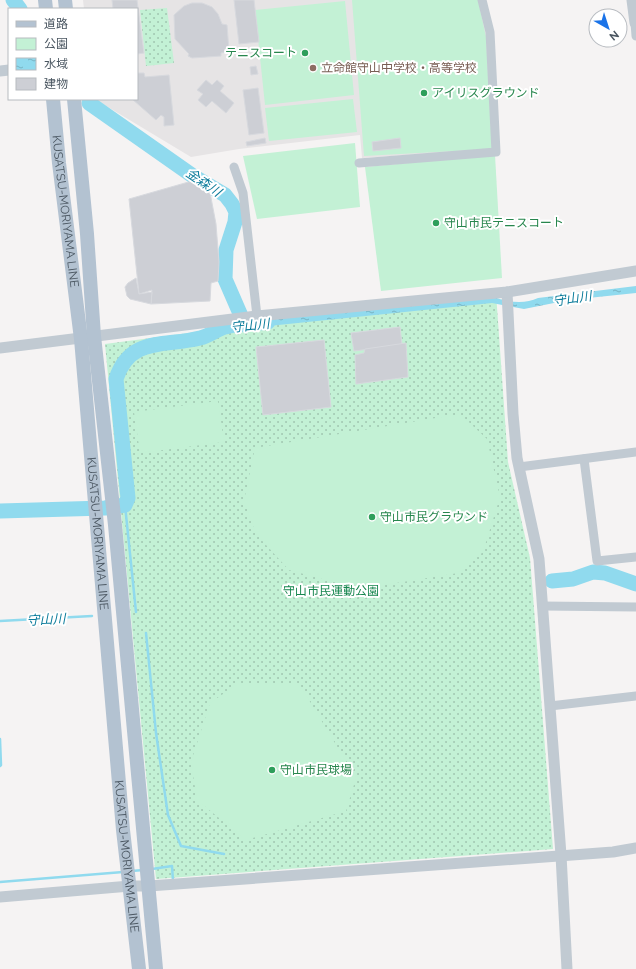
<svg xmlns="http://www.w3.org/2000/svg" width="636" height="969" font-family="Raleway,'Noto Sans JP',sans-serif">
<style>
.education{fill:#e6e4e5}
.green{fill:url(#green-dots)}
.pitch{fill:#c3f1d5}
.water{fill:url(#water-ripples)}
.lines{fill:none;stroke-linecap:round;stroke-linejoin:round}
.stream{stroke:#90daee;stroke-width:2.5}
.river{stroke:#90daee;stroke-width:15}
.building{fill:#cdcfd5;stroke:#d7d9de}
.minor{stroke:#c1cad2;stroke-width:9}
.tertiary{stroke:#c1cad2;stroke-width:11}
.primary{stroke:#b3c2d1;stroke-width:14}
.leisure-dot{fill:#2e9e5b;stroke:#fff;stroke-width:1.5}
.education-dot{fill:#8d6e63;stroke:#fff;stroke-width:1.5}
.labels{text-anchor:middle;stroke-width:4;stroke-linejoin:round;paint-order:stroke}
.leisure-label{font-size:12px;fill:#27864d;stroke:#fff;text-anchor:start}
.education-label{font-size:12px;fill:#785e54;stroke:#fff;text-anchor:start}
.street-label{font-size:12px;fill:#4a5661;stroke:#fff}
.park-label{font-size:12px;fill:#17864f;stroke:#fff}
.water-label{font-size:13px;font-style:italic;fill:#0c7c9b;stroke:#fff}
</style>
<defs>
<pattern id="green-dots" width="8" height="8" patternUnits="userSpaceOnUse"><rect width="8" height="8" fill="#c3f1d5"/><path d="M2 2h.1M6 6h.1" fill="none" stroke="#a0c6b0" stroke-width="1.8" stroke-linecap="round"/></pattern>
<pattern id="water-ripples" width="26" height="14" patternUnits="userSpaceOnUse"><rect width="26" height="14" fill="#90daee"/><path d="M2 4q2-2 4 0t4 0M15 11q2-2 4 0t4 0" fill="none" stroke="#78b4c4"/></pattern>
</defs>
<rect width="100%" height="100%" fill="#f5f3f3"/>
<!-- education -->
<polygon class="education" points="83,0 480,0 488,36 494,149 362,158 360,135 239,149 191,157 98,101 97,99 137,99 137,9 84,9"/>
<!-- green -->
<g class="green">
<polygon points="167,8 174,63 146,66 140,10"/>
<polygon points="496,293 508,462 530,558 553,849 156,879 105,344"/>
</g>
<!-- pitch -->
<g class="pitch">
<polygon points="352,0 478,0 486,37 492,149 364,156"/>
<polygon points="345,1 354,95 265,105 255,10"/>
<polygon points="353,99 357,132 269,141 265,108"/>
<polygon points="355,143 360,207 257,219 243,156"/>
<polygon points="495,155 502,278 381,291 365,167"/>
<polygon points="218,401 224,442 140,453 134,412"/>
<polygon points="460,414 487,439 500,497 483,552 458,573 359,589 289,570 256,534 244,501 255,448"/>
<polygon points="236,685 300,685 356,778 346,811 246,840 197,800 191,762 210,703"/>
</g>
<!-- water -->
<path class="water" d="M636 286V293L569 300 524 309 492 303 249 328 246 321 492 296C505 302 524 305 538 298Z"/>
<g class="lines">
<!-- stream -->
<g class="stream">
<polyline points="125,505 136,612"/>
<polyline points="0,621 92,616"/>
<polyline points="146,633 156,733 168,815 181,846 224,854"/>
<polyline points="0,739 1,765 0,766"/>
<polyline points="152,869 172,866 173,881"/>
<polyline points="132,871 143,870"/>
<polyline points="0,882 123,872"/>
</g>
<!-- river -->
<g class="river">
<polyline points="13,0 20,9"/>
<polyline points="89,103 193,176 225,195 232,204 236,212 235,222 226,250 225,279 245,325"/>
<path d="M0 511 105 508 125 505 128 498 116 379C130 336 165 347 200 338 209 336 216 330 225 327 238 323 254 324 268 322"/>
<polyline points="552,581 573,579 593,572 605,573 636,584"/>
</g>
</g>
<!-- building -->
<g class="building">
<polygon points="112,0 137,0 144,53 137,54 137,9 113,9"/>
<polygon points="234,0 254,0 259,42 239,44"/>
<polygon points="192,3 202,3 212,7 218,14 222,24 227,25 229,51 221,53 221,56 192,58 188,56 189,54 175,39 174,15 184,6"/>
<polygon points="256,66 258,74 251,75 250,67"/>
<polygon points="137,73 144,73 145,77 169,75 174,125 164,126 164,117 161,115 156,120 132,99 137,99"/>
<polygon points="206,80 212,85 217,80 224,86 220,91 234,103 226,113 212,101 206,107 198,100 203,94 197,90"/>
<polygon points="258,88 264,133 249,135 243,90"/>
<polygon points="265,138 266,143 247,146 246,142"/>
<polygon points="400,138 401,148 373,151 372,142"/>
<polygon points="192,181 208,182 216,224 219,262 218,281 211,283 210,301 151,304 152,290 139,294 129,199"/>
<polygon points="136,278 139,294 152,292 151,304 130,299 127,296 125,287 128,283"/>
<polygon points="400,327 402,345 354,351 351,333"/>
<polygon points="324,340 331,407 263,415 256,347"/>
<polygon points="406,343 408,377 356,384 355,355 364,353 365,349"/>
</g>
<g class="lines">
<!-- minor -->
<g class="minor">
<polyline points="635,23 636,36"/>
<polyline points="359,163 496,152 490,32 482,0"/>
<polyline points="234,167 243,193 257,316"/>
<polyline points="584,459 597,561 636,557"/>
<polyline points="519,467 636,452"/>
<polyline points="542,606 636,607"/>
<polyline points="550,706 636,696"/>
</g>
<!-- tertiary -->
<g class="tertiary">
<polyline points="632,0 635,23"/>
<polyline points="0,71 9,70"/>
<polyline points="507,292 513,414 517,458 539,559 561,855 567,969"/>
<polyline points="0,348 257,316 507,292 636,271"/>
<polyline points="0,897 130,886 149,886 613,852 636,848"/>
</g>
<!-- primary -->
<g class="primary">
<polyline points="45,0 46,9"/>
<polyline points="65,0 66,9"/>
<path id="s1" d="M53 99 59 163 81 339 123 830 139 969"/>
<polyline points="74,99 87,234 94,336 115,525 156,969"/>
</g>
</g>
<!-- markers -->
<g class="leisure-dot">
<circle cx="305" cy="53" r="4"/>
<circle cx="424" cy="93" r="4"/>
<circle cx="436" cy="223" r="4"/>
<circle cx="372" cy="517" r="4"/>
<circle cx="272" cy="770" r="4"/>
</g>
<circle class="education-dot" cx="313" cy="68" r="4"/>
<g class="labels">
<!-- leisure labels -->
<g class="leisure-label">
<text x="297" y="57" text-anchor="end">テニスコート</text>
<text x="432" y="97">アイリスグラウンド</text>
<text x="444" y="227">守山市民テニスコート</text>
<text x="380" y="521">守山市民グラウンド</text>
<text x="280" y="774">守山市民球場</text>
</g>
<!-- education labels -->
<g class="education-label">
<text x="321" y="72">立命館守山中学校・高等学校</text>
</g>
<!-- street labels -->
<g class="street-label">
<text dy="4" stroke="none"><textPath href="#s1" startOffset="113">KUSATSU-MORIYAMA LINE</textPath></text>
<text dy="4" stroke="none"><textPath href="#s1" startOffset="437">KUSATSU-MORIYAMA LINE</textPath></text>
<text dy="4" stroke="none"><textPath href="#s1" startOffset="761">KUSATSU-MORIYAMA LINE</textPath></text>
</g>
<!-- park labels -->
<g class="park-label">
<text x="331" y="595">守山市民運動公園</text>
</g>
<!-- water labels -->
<g class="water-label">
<text transform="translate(204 182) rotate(34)" y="5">金森川</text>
<text transform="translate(572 298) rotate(-8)" y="5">守山川</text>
<text transform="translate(250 325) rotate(-6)" y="5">守山川</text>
<text transform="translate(46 619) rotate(-3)" y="5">守山川</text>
</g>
</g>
<!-- legend -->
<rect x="8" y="8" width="130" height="92" fill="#ffffff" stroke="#b7bbc0"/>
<rect x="16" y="21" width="20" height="6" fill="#b3c2d1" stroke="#b7bbc0"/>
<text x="44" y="28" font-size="12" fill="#4a5661">道路</text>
<rect x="16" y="38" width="20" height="12" fill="#c3f1d5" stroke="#b7bbc0"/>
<text x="44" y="48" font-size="12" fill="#4a5661">公園</text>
<rect x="16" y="58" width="20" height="12" fill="url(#water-ripples)" stroke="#b7bbc0"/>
<text x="44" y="68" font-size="12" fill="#4a5661">水域</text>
<rect x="16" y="78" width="20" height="12" fill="#cdcfd5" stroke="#b7bbc0"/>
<text x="44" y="88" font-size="12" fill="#4a5661">建物</text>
<!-- north arrow -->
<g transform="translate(608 28) rotate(141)"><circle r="19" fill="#ffffff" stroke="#b7bbc0"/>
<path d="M0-3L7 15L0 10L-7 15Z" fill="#1a73e8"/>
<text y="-6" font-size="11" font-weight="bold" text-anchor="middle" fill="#4a5661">N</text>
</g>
</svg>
